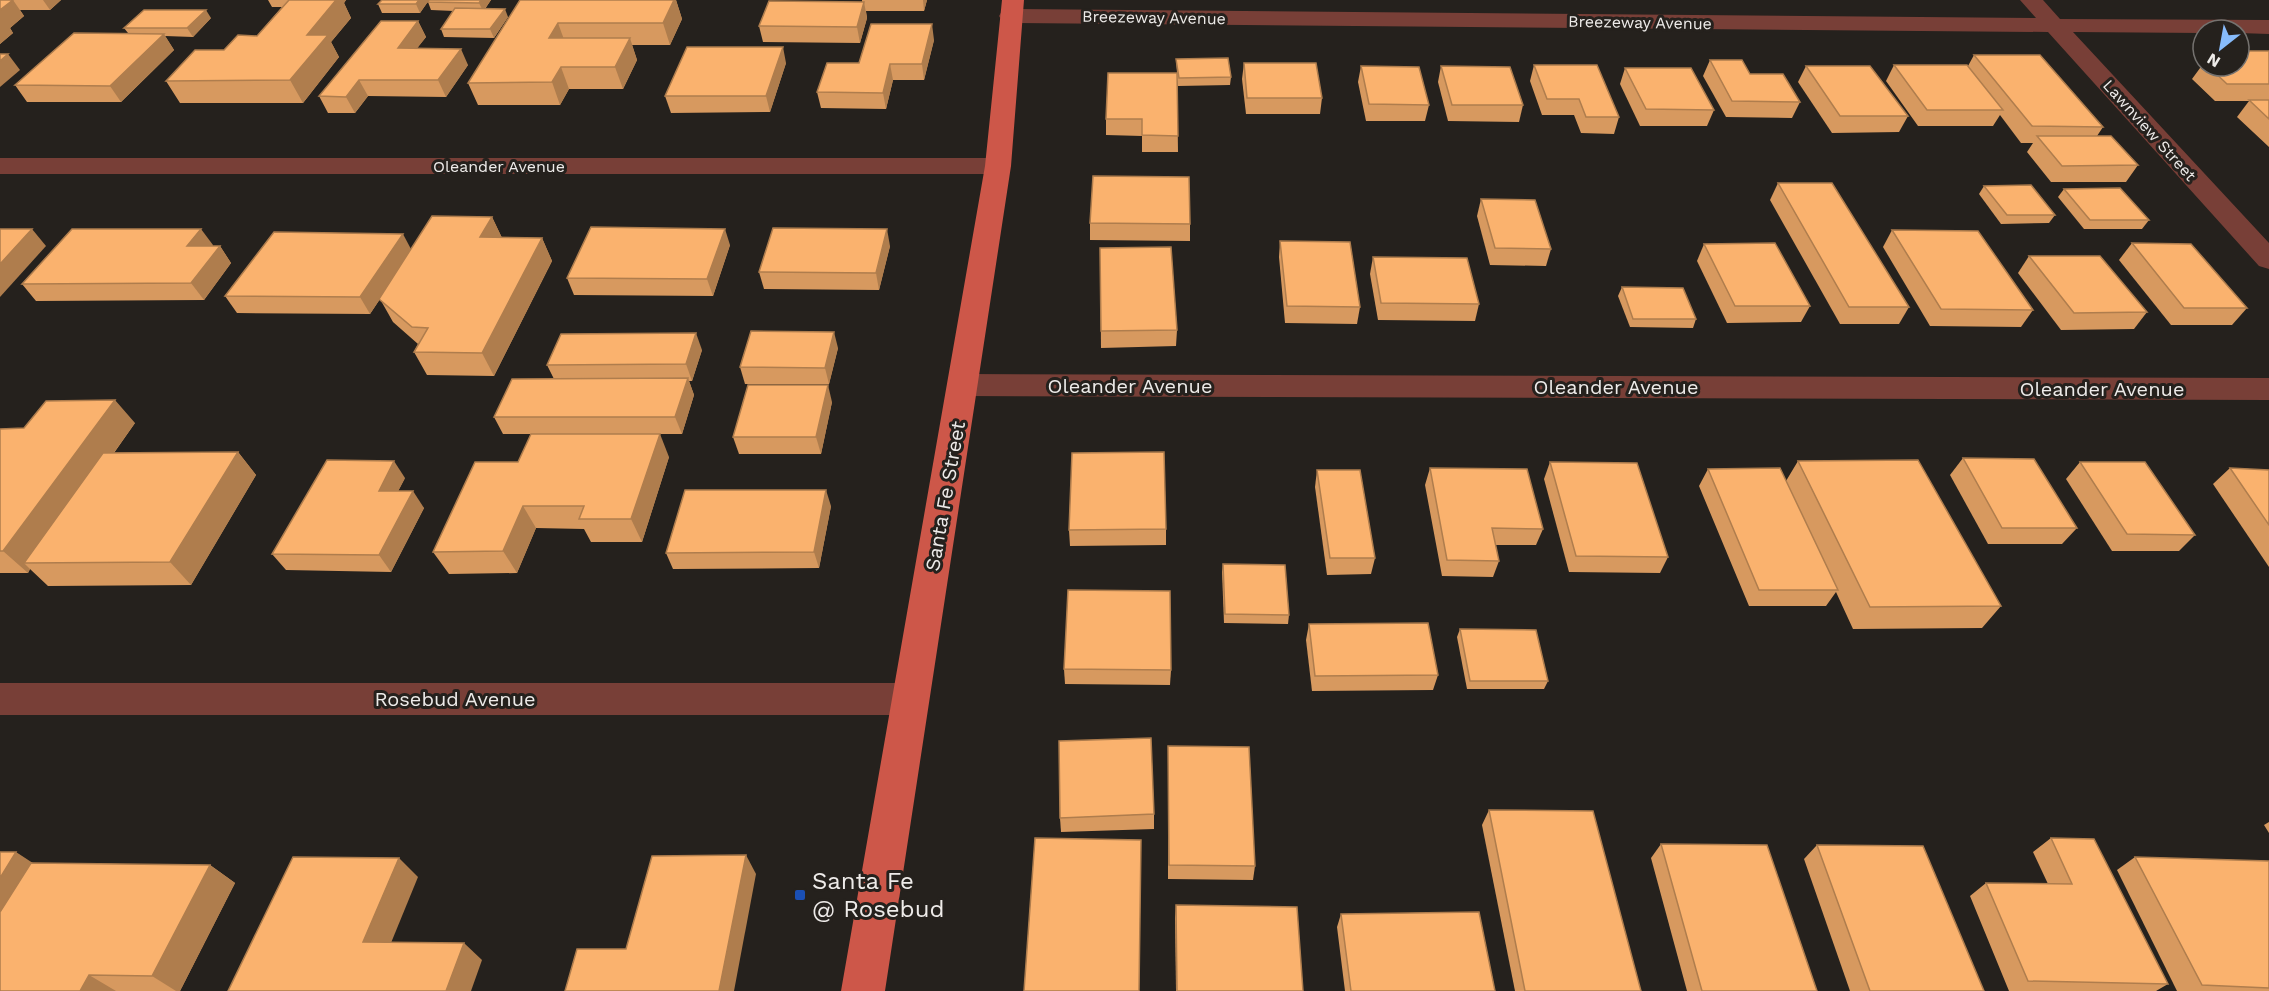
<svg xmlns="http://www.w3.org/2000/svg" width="2269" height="991" font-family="'Work Sans',sans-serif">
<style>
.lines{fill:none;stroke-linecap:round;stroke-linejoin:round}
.minor{fill:#783f37;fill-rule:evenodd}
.major{fill:#cd5749;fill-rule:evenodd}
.wall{fill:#d7995f}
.shaded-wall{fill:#af7d4d}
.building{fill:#fab26e;stroke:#af7d4d;stroke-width:1.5}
.transit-dot{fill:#1a4fb4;stroke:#25211d;stroke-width:2}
.labels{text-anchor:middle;stroke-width:6;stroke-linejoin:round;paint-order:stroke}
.far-street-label{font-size:16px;fill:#eeebe9;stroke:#25211d}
.street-label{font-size:20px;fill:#eeebe9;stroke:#25211d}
.near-poi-label{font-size:24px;fill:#eeebe9;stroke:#25211d;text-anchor:start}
</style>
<rect width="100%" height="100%" fill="#25211d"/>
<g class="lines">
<!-- minor -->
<g class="minor">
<polygon points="2020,0 2043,0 2060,19 2269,20 2269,34 2239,33 2239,30 2203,30 2203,33 2073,32 2269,243 2269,269 2259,266 2048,32 1010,23 1002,21 999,16 1002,11 1010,9 2036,18"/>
<polygon points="0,158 998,158 1007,161 1011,166 1007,171 998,174 0,174"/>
<polygon points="964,374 2269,378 2269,400 964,396 953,393 949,385 953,377"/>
<polygon points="0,683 910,683 923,688 929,699 923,710 910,715 0,715"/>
</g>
<!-- major -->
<polygon class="major" points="1002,0 1024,0 1011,166 885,991 841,991 985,166"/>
</g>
<!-- wall -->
<g class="wall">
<polygon points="0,0 61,0 50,10 20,10 24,16 10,28 13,33 0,44"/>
<polygon points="268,0 346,0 344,3 351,18 331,42 339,57 303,103 180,103 166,81 224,50 257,36 282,7 272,7"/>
<polygon points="429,0 420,13 382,13 378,4"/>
<polygon points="491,0 485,9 508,17 494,38 444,37 441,29 454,11 431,10 428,2"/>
<polygon points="520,0 676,0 682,19 670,45 632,45 637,60 623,89 569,89 560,105 478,105 468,83"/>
<polygon points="862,0 927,0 924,11 866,11 867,18 860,43 763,42 759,26 862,2"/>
<polygon points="211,18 193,37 165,36 174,50 121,102 27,102 15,85 128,33 124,28"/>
<polygon points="418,21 426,37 417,48 468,65 446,97 368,96 355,113 328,113 319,96"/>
<polygon points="934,40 924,80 893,80 886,109 821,108 817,92 859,63"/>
<polygon points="2239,51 2269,51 2269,147 2237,117 2249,101 2215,101 2192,79 2203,64 2203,66 2239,66"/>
<polygon points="1974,55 2103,127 2097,136 2138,165 2126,182 2051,182 2027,152 2033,143 2021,143 2000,115 1993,126 1918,126 1886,81 1894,65 1968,66"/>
<polygon points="1176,59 1231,77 1230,85 1178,86 1177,79 1178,152 1142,152 1142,136 1106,135 1106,119 1177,73"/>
<polygon points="1710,60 1750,74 1800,102 1792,118 1726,117 1703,76"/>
<polygon points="786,63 770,112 671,113 665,96"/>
<polygon points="1244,63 1322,98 1320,114 1246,114 1242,79"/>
<polygon points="1534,65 1619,117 1614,134 1581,133 1574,115 1542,115 1530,81"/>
<polygon points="1361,66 1429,105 1425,121 1366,121 1358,82"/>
<polygon points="1441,66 1523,105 1519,122 1448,121 1438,82"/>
<polygon points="1806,66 1908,116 1899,132 1832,133 1798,82"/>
<polygon points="1625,68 1714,110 1707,126 1640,126 1620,84"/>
<polygon points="1778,183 1909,307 1899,324 1840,324 1770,200"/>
<polygon points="1984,186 2055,215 2049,223 2001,224 1979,194"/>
<polygon points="2064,189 2149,220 2142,229 2084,229 2058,197"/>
<polygon points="1481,199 1551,249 1546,266 1490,265 1477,216"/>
<polygon points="492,217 502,238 542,238 552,261 494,376 427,375 414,352 418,344 393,322 380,299 370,314 237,313 225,296 411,249"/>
<polygon points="1090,223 1190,224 1190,241 1090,240"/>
<polygon points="1892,230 2033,310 2021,327 1930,326 1883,247"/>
<polygon points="1280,241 1360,307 1357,324 1285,323 1279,257"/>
<polygon points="2132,243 2247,308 2232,325 2171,325 2119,260"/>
<polygon points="1704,244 1810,306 1801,322 1727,323 1697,261"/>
<polygon points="213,245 212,246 220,246 231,263 204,300 36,301 22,284"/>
<polygon points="730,245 713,296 574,295 567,278"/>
<polygon points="890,246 879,290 764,289 759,272"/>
<polygon points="1100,248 1177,330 1176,346 1101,348"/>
<polygon points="2029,256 2147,312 2134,329 2061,330 2018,273"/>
<polygon points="1373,257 1479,304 1475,321 1378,320 1370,274"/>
<polygon points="1622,287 1696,319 1693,328 1630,327 1618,296"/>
<polygon points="838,348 829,384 745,384 740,367"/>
<polygon points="702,350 692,381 689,381 694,395 682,434 503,434 494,417 554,379 547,365"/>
<polygon points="832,402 821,454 739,454 733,437"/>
<polygon points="135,423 114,453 238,452 256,475 191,585 48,586 30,569 28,573 0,573 0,429"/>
<polygon points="669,457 642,542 591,542 584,529 536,528 517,573 449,574 433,552 518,462"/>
<polygon points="1963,458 2077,528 2062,544 1988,544 1950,475"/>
<polygon points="1798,461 2001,606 1982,628 1853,629 1836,592 1826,606 1749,606 1699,486 1708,469 1786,481"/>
<polygon points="1550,462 1668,557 1660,573 1569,572 1544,479"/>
<polygon points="2080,462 2195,535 2179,551 2112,551 2066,479"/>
<polygon points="1430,468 1543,529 1536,545 1495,545 1499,561 1493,577 1442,576 1425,485"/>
<polygon points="2230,468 2269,470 2269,567 2213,484"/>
<polygon points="1317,470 1375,558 1371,574 1327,575 1315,487"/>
<polygon points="405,478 398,491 424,508 391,572 286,570 272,554"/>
<polygon points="831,506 819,568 673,569 666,553"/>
<polygon points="1166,529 1166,545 1070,546 1069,530"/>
<polygon points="1223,564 1289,615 1288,624 1224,623 1222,572"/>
<polygon points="1309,624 1438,675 1433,690 1312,691 1306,640"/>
<polygon points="1460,629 1548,681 1544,689 1467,689 1457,637"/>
<polygon points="1064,669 1171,670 1170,685 1065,684"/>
<polygon points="1168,746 1255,866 1253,880 1168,879"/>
<polygon points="1489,810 1641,991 1515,991 1482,825"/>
<polygon points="1154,814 1154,829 1061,832 1060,818"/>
<polygon points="2269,822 2269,833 2264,825"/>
<polygon points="2051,838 2168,984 2156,991 2009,991 1970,896 1986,883 2048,884 2033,852"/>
<polygon points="1661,844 1817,991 1687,991 1651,858"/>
<polygon points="1817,845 1984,991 1850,991 1804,859"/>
<polygon points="2135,857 2269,861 2269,991 2177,991 2117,870"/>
<polygon points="33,863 210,865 235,883 180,991 0,991"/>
<polygon points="1176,905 1303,991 1176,991 1175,918"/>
<polygon points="1341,914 1495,991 1345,991 1337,927"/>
</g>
<!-- shaded-wall -->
<g class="shaded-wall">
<polygon points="13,0 24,16 10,28 13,33 0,44 0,10"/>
<polygon points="43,0 61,0 50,10"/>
<polygon points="336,0 346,0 344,3 351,18 331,42 339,57 303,103 290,80 307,35"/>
<polygon points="419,0 429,0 420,13 416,4"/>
<polygon points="481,0 491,0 483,11 479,3"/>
<polygon points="674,0 676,0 682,19 670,45 663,23"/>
<polygon points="923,0 927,0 924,11"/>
<polygon points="864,2 867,18 860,43 857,27"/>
<polygon points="505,9 508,17 494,38 490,29"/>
<polygon points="206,10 211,18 193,37 187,28"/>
<polygon points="418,21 426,37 405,64 398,48"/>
<polygon points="558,23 566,45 549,38"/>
<polygon points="932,24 934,40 924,80 922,64"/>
<polygon points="164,34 174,50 121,102 110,86"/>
<polygon points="630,38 637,60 623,89 615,67"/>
<polygon points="783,47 786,63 770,112 766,96"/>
<polygon points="461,49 468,65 446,97 438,80"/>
<polygon points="8,54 20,70 0,87 0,61"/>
<polygon points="890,64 893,80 886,109 883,93"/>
<polygon points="561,67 569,89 560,105 552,82"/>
<polygon points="359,80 368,96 355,113 346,97"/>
<polygon points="492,217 503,240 480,237"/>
<polygon points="32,229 46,246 0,297 0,264"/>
<polygon points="201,229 213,245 199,263 187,246"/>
<polygon points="725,229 730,245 713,296 707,279"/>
<polygon points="887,229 890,246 879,290 876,273"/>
<polygon points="403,234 412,251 370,314 360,297"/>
<polygon points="542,238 552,261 494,376 482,353"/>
<polygon points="220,246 231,263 204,300 191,283"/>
<polygon points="834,332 838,348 829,384 825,368"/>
<polygon points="696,333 702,350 692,381 686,364"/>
<polygon points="688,378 694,395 682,434 675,417"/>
<polygon points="828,385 832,402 821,454 816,437"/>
<polygon points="115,400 135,423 35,563 24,563 30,569 28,573 3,551"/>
<polygon points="660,434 669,457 642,542 631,519"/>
<polygon points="238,452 256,475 191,585 170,562"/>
<polygon points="394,461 405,478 390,507 379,491"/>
<polygon points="826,490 831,506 819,568 814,552"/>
<polygon points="413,491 424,508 391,572 379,555"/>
<polygon points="523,506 536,528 517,573 503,551"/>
<polygon points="16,852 45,871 0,947 0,878"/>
<polygon points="746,855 756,874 734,991 719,991"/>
<polygon points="399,858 418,877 384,960 363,942"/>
<polygon points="210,865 235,883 180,991 176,991 152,976"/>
<polygon points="464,943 482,960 471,991 446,991"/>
<polygon points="89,975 116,991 80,991"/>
</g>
<!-- building -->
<g class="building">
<polygon points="0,0 13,0 0,10"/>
<polygon points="289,0 336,0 307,35 328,35 290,80 166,81 195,50 224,50 238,35 257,36"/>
<polygon points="382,0 419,0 416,4 378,4"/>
<polygon points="429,0 481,0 479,3 428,2"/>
<polygon points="520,0 674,0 663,23 558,23 549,38 630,38 615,67 561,67 552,82 468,83"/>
<polygon points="769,1 864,2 857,27 759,26"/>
<polygon points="455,8 505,9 490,29 441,29"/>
<polygon points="144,10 206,10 187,28 124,28"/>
<polygon points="381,21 418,21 398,48 461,49 438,80 359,80 346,97 319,96"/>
<polygon points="871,24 932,24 922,64 890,64 883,93 817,92 827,63 859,63"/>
<polygon points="74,33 164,34 110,86 15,85"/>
<polygon points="687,47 783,47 766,96 665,96"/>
<polygon points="2239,51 2269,51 2269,84 2227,84 2208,66 2239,66 2239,62 2241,62 2239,60"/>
<polygon points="0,54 8,54 0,61"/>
<polygon points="1974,55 2040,55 2103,127 2032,126"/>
<polygon points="1228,58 1231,77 1179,78 1176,59"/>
<polygon points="1710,60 1742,60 1750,74 1783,74 1800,102 1732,101"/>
<polygon points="1244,63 1316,63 1322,98 1247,98"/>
<polygon points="1534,65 1597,65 1619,117 1586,117 1579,99 1547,99"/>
<polygon points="1894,65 1967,65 2003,110 1927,110"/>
<polygon points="1361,66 1419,67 1429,105 1369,104"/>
<polygon points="1441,66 1510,67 1523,105 1452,105"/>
<polygon points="1806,66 1870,66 1908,116 1840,116"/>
<polygon points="1625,68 1691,68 1714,110 1646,109"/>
<polygon points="1108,73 1177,73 1178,136 1142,135 1142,119 1106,119"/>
<polygon points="2249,100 2269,100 2269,119"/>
<polygon points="2037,136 2111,136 2138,165 2062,166"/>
<polygon points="1093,176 1189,177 1190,224 1090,223"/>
<polygon points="1778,183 1832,183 1909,307 1849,307"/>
<polygon points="2031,185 2055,215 2007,215 1984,186"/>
<polygon points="2120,188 2149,220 2090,220 2064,189"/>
<polygon points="1481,199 1535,200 1551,249 1495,248"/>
<polygon points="432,216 492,217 480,237 542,238 482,353 414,352 428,328 412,327 379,299"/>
<polygon points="591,227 725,229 707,279 567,278"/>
<polygon points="773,228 887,229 876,273 759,272"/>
<polygon points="0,229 32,229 0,264"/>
<polygon points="72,229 201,229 187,246 220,246 191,283 22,284"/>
<polygon points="1892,230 1978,231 2033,310 1941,309"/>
<polygon points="274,232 403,234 360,297 225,296"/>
<polygon points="1280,241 1350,242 1360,307 1287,306"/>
<polygon points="1775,243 1810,306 1735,306 1704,244"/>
<polygon points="2132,243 2191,244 2247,308 2184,308"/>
<polygon points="1171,247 1177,330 1101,331 1100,248"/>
<polygon points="2029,256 2100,256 2147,312 2074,313"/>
<polygon points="1373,257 1467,258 1479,304 1381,303"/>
<polygon points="1622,287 1683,288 1696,319 1633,319"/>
<polygon points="751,331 834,332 825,368 740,367"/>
<polygon points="696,333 686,364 547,365 561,334"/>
<polygon points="688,378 675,417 494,417 512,379"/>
<polygon points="748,385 828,385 816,437 733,437"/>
<polygon points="115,400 3,551 0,551 0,429 24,428 46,401"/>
<polygon points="531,434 660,434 631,519 579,519 584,506 523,506 503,551 433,552 475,462 518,462"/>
<polygon points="238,452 170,562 24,563 103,453"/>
<polygon points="1164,452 1166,529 1069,530 1072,453"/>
<polygon points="1963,458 2034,459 2077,528 2002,528"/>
<polygon points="327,460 394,461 379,491 413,491 379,555 272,554"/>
<polygon points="1918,460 2001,606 1870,607 1798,461"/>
<polygon points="1550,462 1637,463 1668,557 1576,556"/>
<polygon points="2080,462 2145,462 2195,535 2127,534"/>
<polygon points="1430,468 1527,469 1543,529 1492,528 1499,561 1447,560"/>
<polygon points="1780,468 1838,590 1759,590 1708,469"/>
<polygon points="2230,468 2269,470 2269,525"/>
<polygon points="1317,470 1360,470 1375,558 1330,558"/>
<polygon points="685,490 826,490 814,552 666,553"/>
<polygon points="1223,564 1285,565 1289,615 1225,614"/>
<polygon points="1068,590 1170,591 1171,670 1064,669"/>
<polygon points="1428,623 1438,675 1315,676 1309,624"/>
<polygon points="1460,629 1536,630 1548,681 1470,681"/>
<polygon points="1151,738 1154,814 1060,818 1059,741"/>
<polygon points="1168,746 1249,747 1255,866 1169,865"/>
<polygon points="1489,810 1593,811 1641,991 1525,991"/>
<polygon points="1035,838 1141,840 1139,991 1024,991"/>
<polygon points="2051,838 2094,839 2168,984 2028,981 1986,883 2072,884"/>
<polygon points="1661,844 1767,845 1817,991 1702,991"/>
<polygon points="1817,845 1923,846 1984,991 1870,991"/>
<polygon points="0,852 16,852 0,878"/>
<polygon points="746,855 719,991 565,991 577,949 626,949 652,856"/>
<polygon points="293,857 399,858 363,942 464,943 446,991 228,991"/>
<polygon points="2135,857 2269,861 2269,988 2202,985"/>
<polygon points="31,863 210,865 152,976 89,975 80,991 0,991 0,912"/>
<polygon points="1176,905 1297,907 1303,991 1177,991"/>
<polygon points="1479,912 1495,991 1351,991 1341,914"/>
</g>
<!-- markers -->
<rect class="transit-dot" x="794" y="889" width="12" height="12" rx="3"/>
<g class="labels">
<!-- far-street labels -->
<g class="far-street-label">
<text transform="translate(1154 17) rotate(1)" y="6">Breezeway Avenue</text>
<text transform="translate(1640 22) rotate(1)" y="6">Breezeway Avenue</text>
<text transform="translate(2150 130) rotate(48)" y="6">Lawnview Street</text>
<text x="499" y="172">Oleander Avenue</text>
</g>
<!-- street labels -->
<g class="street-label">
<text x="1130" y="393">Oleander Avenue</text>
<text x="1616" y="394">Oleander Avenue</text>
<text x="2102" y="396">Oleander Avenue</text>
<text transform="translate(945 496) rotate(-80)" y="7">Santa Fe Street</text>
<text x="455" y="706">Rosebud Avenue</text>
</g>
<!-- near-poi labels -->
<g class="near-poi-label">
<text x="812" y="889">Santa Fe<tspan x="812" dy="28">@ Rosebud</tspan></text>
</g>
</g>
<!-- north arrow -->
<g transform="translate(2221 48) rotate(211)"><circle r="28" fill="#25211d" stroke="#75726f" stroke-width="1.5"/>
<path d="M0-4.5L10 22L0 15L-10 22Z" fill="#87bbfb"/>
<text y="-9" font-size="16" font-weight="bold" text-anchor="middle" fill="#eeebe9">N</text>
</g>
</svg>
